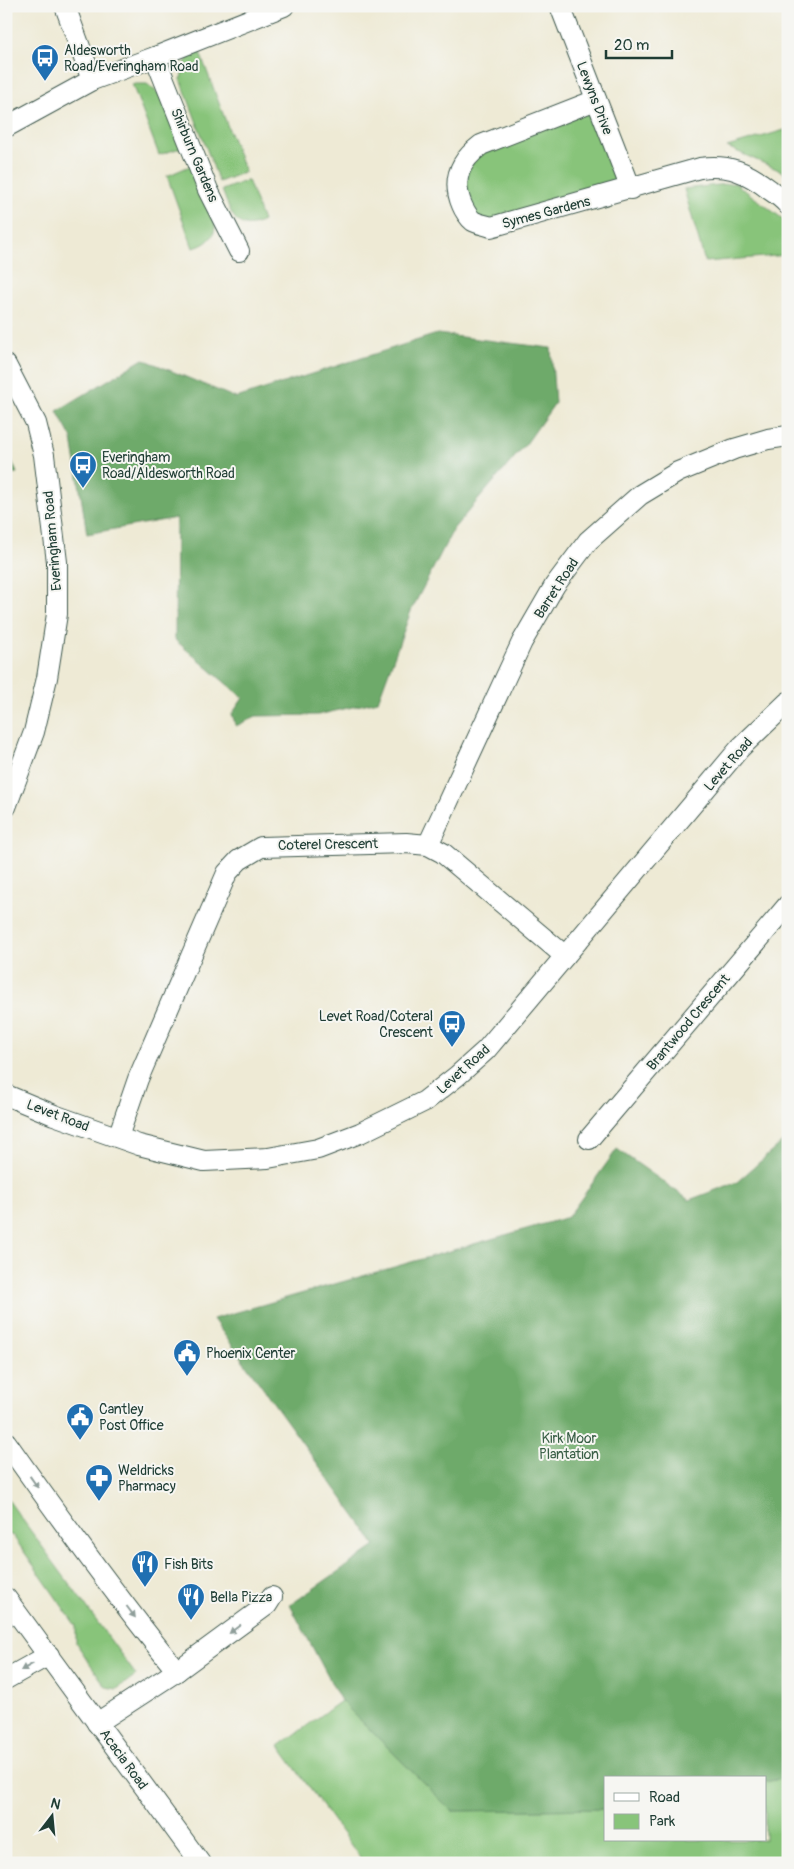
<svg xmlns="http://www.w3.org/2000/svg" width="794" height="1869" font-family="Pangolin,sans-serif">
<style>
.green{fill:#88c47a;stroke:#548057}
.forest{fill:#6eaa6a;stroke:#46744f}
.lines{fill:none;stroke-linecap:round;stroke-linejoin:round}
.street-casing{stroke:#3e574c;stroke-width:22}
.street{stroke:#fff;stroke-width:20}
.oneway{fill:#8f9e9a}
.labels{text-anchor:middle;stroke-width:4;stroke-linejoin:round;paint-order:stroke}
.poi-label{font-size:14px;fill:#1f3d34;stroke:#f6f6f2;text-anchor:start}
.street-label{font-size:14px;fill:#1f3d34;stroke:#f6f6f2}
.park-label{font-size:14px;fill:#395f46;stroke:#f6f6f2}
</style>
<rect width="100%" height="100%" fill="#f6f6f2"/>
<filter id="ink" filterUnits="userSpaceOnUse"><feTurbulence type="fractalNoise" baseFrequency=".02" numOctaves="2"/><feDisplacementMap in="SourceGraphic" scale="10" xChannelSelector="R" yChannelSelector="G"/><feConvolveMatrix kernelMatrix="1 2 1 2 8 2 1 2 1" color-interpolation-filters="sRGB"/></filter>
<filter id="wash" filterUnits="userSpaceOnUse"><feTurbulence type="fractalNoise" baseFrequency=".0096" numOctaves="4" result="noise"/><feDisplacementMap in="SourceGraphic" scale="20" xChannelSelector="R" yChannelSelector="G"/><feGaussianBlur stdDeviation="1.12" result="paint"/><feColorMatrix in="noise" values="0 0 0 0 0 0 0 0 0 0 0 0 0 0 0 0 0 1.4 0 .05"/><feComposite in="paint" operator="in"/></filter>
<g filter="url(#wash)">
<rect width="100%" height="100%" fill="#eeead5"/>
<!-- green -->
<g class="green">
<path d="M199 50 245 172 219 182 181 80C183 66 185 57 199 50Z"/>
<polygon points="132,84 147,84 162,96 183,147 159,155"/>
<polygon points="596,100 631,189 491,227 472,220 459,171 467,155"/>
<polygon points="788,129 788,177 781,171 727,147"/>
<path d="M192 165C197 178 217 217 215 228 214 239 203 246 193 248L167 176Z"/>
<path d="M248 180 263 221C236 236 230 210 222 190Z"/>
<polygon points="735,183 783,219 788,231 788,255 705,262 684,189"/>
<polygon points="6,1497 136,1675 117,1689 106,1687 76,1643 76,1626 13,1536 6,1533"/>
<polygon points="341,1701 452,1811 605,1809 605,1840 765,1840 765,1782 788,1777 788,1863 364,1863 279,1746"/>
</g>
<!-- forest -->
<g class="forest">
<polygon points="437,334 551,348 555,403 526,444 454,528 411,611 378,701 318,715 256,716 236,726 232,714 243,698 175,640 176,518 87,534 72,439 57,411 143,359 236,398"/>
<polygon points="6,447 17,473 6,474"/>
<polygon points="788,1137 788,1777 765,1782 765,1778 605,1778 605,1809 452,1811 341,1701 290,1605 375,1546 366,1531 213,1319 568,1217 617,1149 689,1200 737,1182"/>
</g>
</g>
<g filter="url(#ink)">
<g class="lines">
<defs>
<g id="street">
<polyline points="65,6 92,80"/>
<polyline points="560,6 631,189"/>
<polyline points="155,57 208,190 239,251"/>
<path d="M596 100 481 145C460 161 451 179 462 205 464 210 469 218 473 221 478 224 486 225 491 227L700 168C729 164 747 172 770 190 776 194 783 199 788 205"/>
<polyline points="6,127 92,80 155,57 284,6"/>
<polyline points="6,365 36,423 44,455 57,562 57,614 47,678 34,732 6,807"/>
<polyline points="428,845 522,642 555,585 588,541 640,495 678,472 734,449 768,439 788,436"/>
<polyline points="6,1095 54,1115 139,1145 204,1161 268,1158 318,1149 360,1133 425,1101 457,1076 486,1050 740,748 788,702"/>
<polyline points="118,1137 138,1079 227,873 239,860 261,847 406,843 428,845 443,853 565,956"/>
<polyline points="589,1139 788,905"/>
<path d="M6 1442C61 1520 117 1598 177 1671"/>
<polyline points="6,1598 200,1863"/>
<polyline points="6,1679 49,1655"/>
<polyline points="97,1723 177,1671 267,1605 272,1597"/>
</g>
</defs>
<!-- street casing -->
<use href="#street" class="street-casing"/>
<!-- street -->
<use href="#street" class="street"/>
</g>
<!-- one-way arrows -->
<defs><path id="oneway-solid" d="M-6-.8H1V-3.2L6.5 0L1 3.2V.8H-6Z" transform="scale(1.25)"/></defs>
<g class="oneway">
<use href="#oneway-solid" transform="translate(34 1482) rotate(55)"/>
<use href="#oneway-solid" transform="translate(131 1612) rotate(53)"/>
<use href="#oneway-solid" transform="translate(235 1629) rotate(143)"/>
<use href="#oneway-solid" transform="translate(27 1667) rotate(151)"/>
</g>
</g>
<!-- icons -->
<defs>
<symbol id="bus-pin" viewBox="-11 -11 22 30"><path d="M0 17L-7.5 6A9.5 9.5 0 1 1 7.5 6Z" fill="#1f6fb2" stroke="#f6f6f2"/><path d="M-5-6H5V4H4V6H2V4H-2V6H-4V4H-5ZM-3.5-4V0h7V-4ZM-3.5 1.2v1.5H-2V1.2ZM2 1.2v1.5H3.5V1.2Z" fill="#fff"/></symbol>
<symbol id="civic-pin" viewBox="-11 -11 22 30"><path d="M0 17L-7.5 6A9.5 9.5 0 1 1 7.5 6Z" fill="#1f6fb2" stroke="#f6f6f2"/><path d="M-.6-6.5H3V-4.5H.6V-3L4-1V1h2V6H-6V1h2V-1L-.6-3ZM-1.2 2.5V6h2.4V2.5Z" fill="#fff"/></symbol>
<symbol id="pharmacy-pin" viewBox="-11 -11 22 30"><path d="M0 17L-7.5 6A9.5 9.5 0 1 1 7.5 6Z" fill="#1f6fb2" stroke="#f6f6f2"/><path d="M-2-6h4v4h4v4h-4v4h-4v-4h-4v-4h4Z" fill="#fff"/></symbol>
<symbol id="restaurant-pin" viewBox="-11 -11 22 30"><path d="M0 17L-7.5 6A9.5 9.5 0 1 1 7.5 6Z" fill="#1f6fb2" stroke="#f6f6f2"/><path d="M-5-6h1v4h1v-4h1v4h1v-4h1v5L-1.5 .5V6h-2V.5L-5-1ZM5-6V6H3V1.5H1.5Q1.5-4 5-6Z" fill="#fff"/></symbol>
</defs>
<g fill-rule="evenodd">
<use href="#bus-pin" x="29" y="42" width="32" height="43"/>
<use href="#bus-pin" x="67" y="449" width="32" height="43"/>
<use href="#bus-pin" x="436" y="1008" width="32" height="43"/>
<use href="#civic-pin" x="171" y="1337" width="32" height="43"/>
<use href="#civic-pin" x="64" y="1401" width="32" height="43"/>
<use href="#pharmacy-pin" x="83" y="1462" width="32" height="43"/>
<use href="#restaurant-pin" x="129" y="1548" width="32" height="43"/>
<use href="#restaurant-pin" x="175" y="1581" width="32" height="43"/>
</g>
<g class="labels">
<!-- poi labels -->
<g class="poi-label">
<text x="64" y="55">Aldesworth<tspan x="64" dy="16">Road/Everingham Road</tspan></text>
<text x="102" y="462">Everingham<tspan x="102" dy="16">Road/Aldesworth Road</tspan></text>
<text x="433" y="1021" text-anchor="end">Levet Road/Coteral<tspan x="433" dy="16">Crescent</tspan></text>
<text x="206" y="1358">Phoenix Center</text>
<text x="99" y="1414">Cantley<tspan x="99" dy="16">Post Office</tspan></text>
<text x="118" y="1475">Weldricks<tspan x="118" dy="16">Pharmacy</tspan></text>
<text x="164" y="1569">Fish Bits</text>
<text x="210" y="1602">Bella Pizza</text>
</g>
<!-- street labels -->
<g class="street-label">
<text transform="translate(595 98) rotate(69)" y="5">Lewyns Drive</text>
<text transform="translate(195 155) rotate(67)" y="5">Shirburn Gardens</text>
<text transform="translate(546 212) rotate(-15)" y="5">Symes Gardens</text>
<text transform="translate(52 541) rotate(-95)" y="5">Everingham Road</text>
<text transform="translate(556 588) rotate(-57)" y="5">Barret Road</text>
<text transform="translate(728 764) rotate(-49)" y="5">Levet Road</text>
<text transform="translate(328 844) rotate(-1)" y="5">Coterel Crescent</text>
<text transform="translate(688 1022) rotate(-50)" y="5">Brantwood Crescent</text>
<text transform="translate(463 1069) rotate(-42)" y="5">Levet Road</text>
<text transform="translate(58 1115) rotate(21)" y="5">Levet Road</text>
<text transform="translate(124 1759) rotate(54)" y="5">Acacia Road</text>
</g>
<!-- park labels -->
<g class="park-label">
<text x="569" y="1443">Kirk Moor<tspan x="569" dy="16">Plantation</tspan></text>
</g>
</g>
<!-- margin -->
<rect width="794" height="1869" fill="none" stroke="#f6f6f2" stroke-width="25"/>
<!-- legend -->
<rect x="604" y="1776" width="162" height="65" fill="#f6f6f2" stroke="#a0aca6"/>
<rect x="614" y="1793" width="25" height="8" fill="#ffffff" stroke="#a0aca6"/>
<text x="649" y="1802" font-size="15" fill="#1f3d34">Road</text>
<rect x="614" y="1814" width="25" height="15" fill="#88c47a" stroke="#a0aca6"/>
<text x="649" y="1826" font-size="15" fill="#1f3d34">Park</text>
<!-- north arrow -->
<g transform="translate(52 1816) rotate(16)" stroke="#f6f6f2" stroke-width="4" paint-order="stroke">
<path d="M0-4L9 19L0 12L-9 19Z" fill="#1f3d34"/>
<text y="-8" font-size="14" font-weight="bold" text-anchor="middle" fill="#1f3d34">N</text>
</g>
<!-- scale -->
<path d="M606 50v8h66v-8" fill="none" stroke="#1f3d34" stroke-width="2.5"/>
<text x="614" y="50" font-size="15" fill="#1f3d34" stroke="#f6f6f2" stroke-width="4" paint-order="stroke">20 m</text>
</svg>
